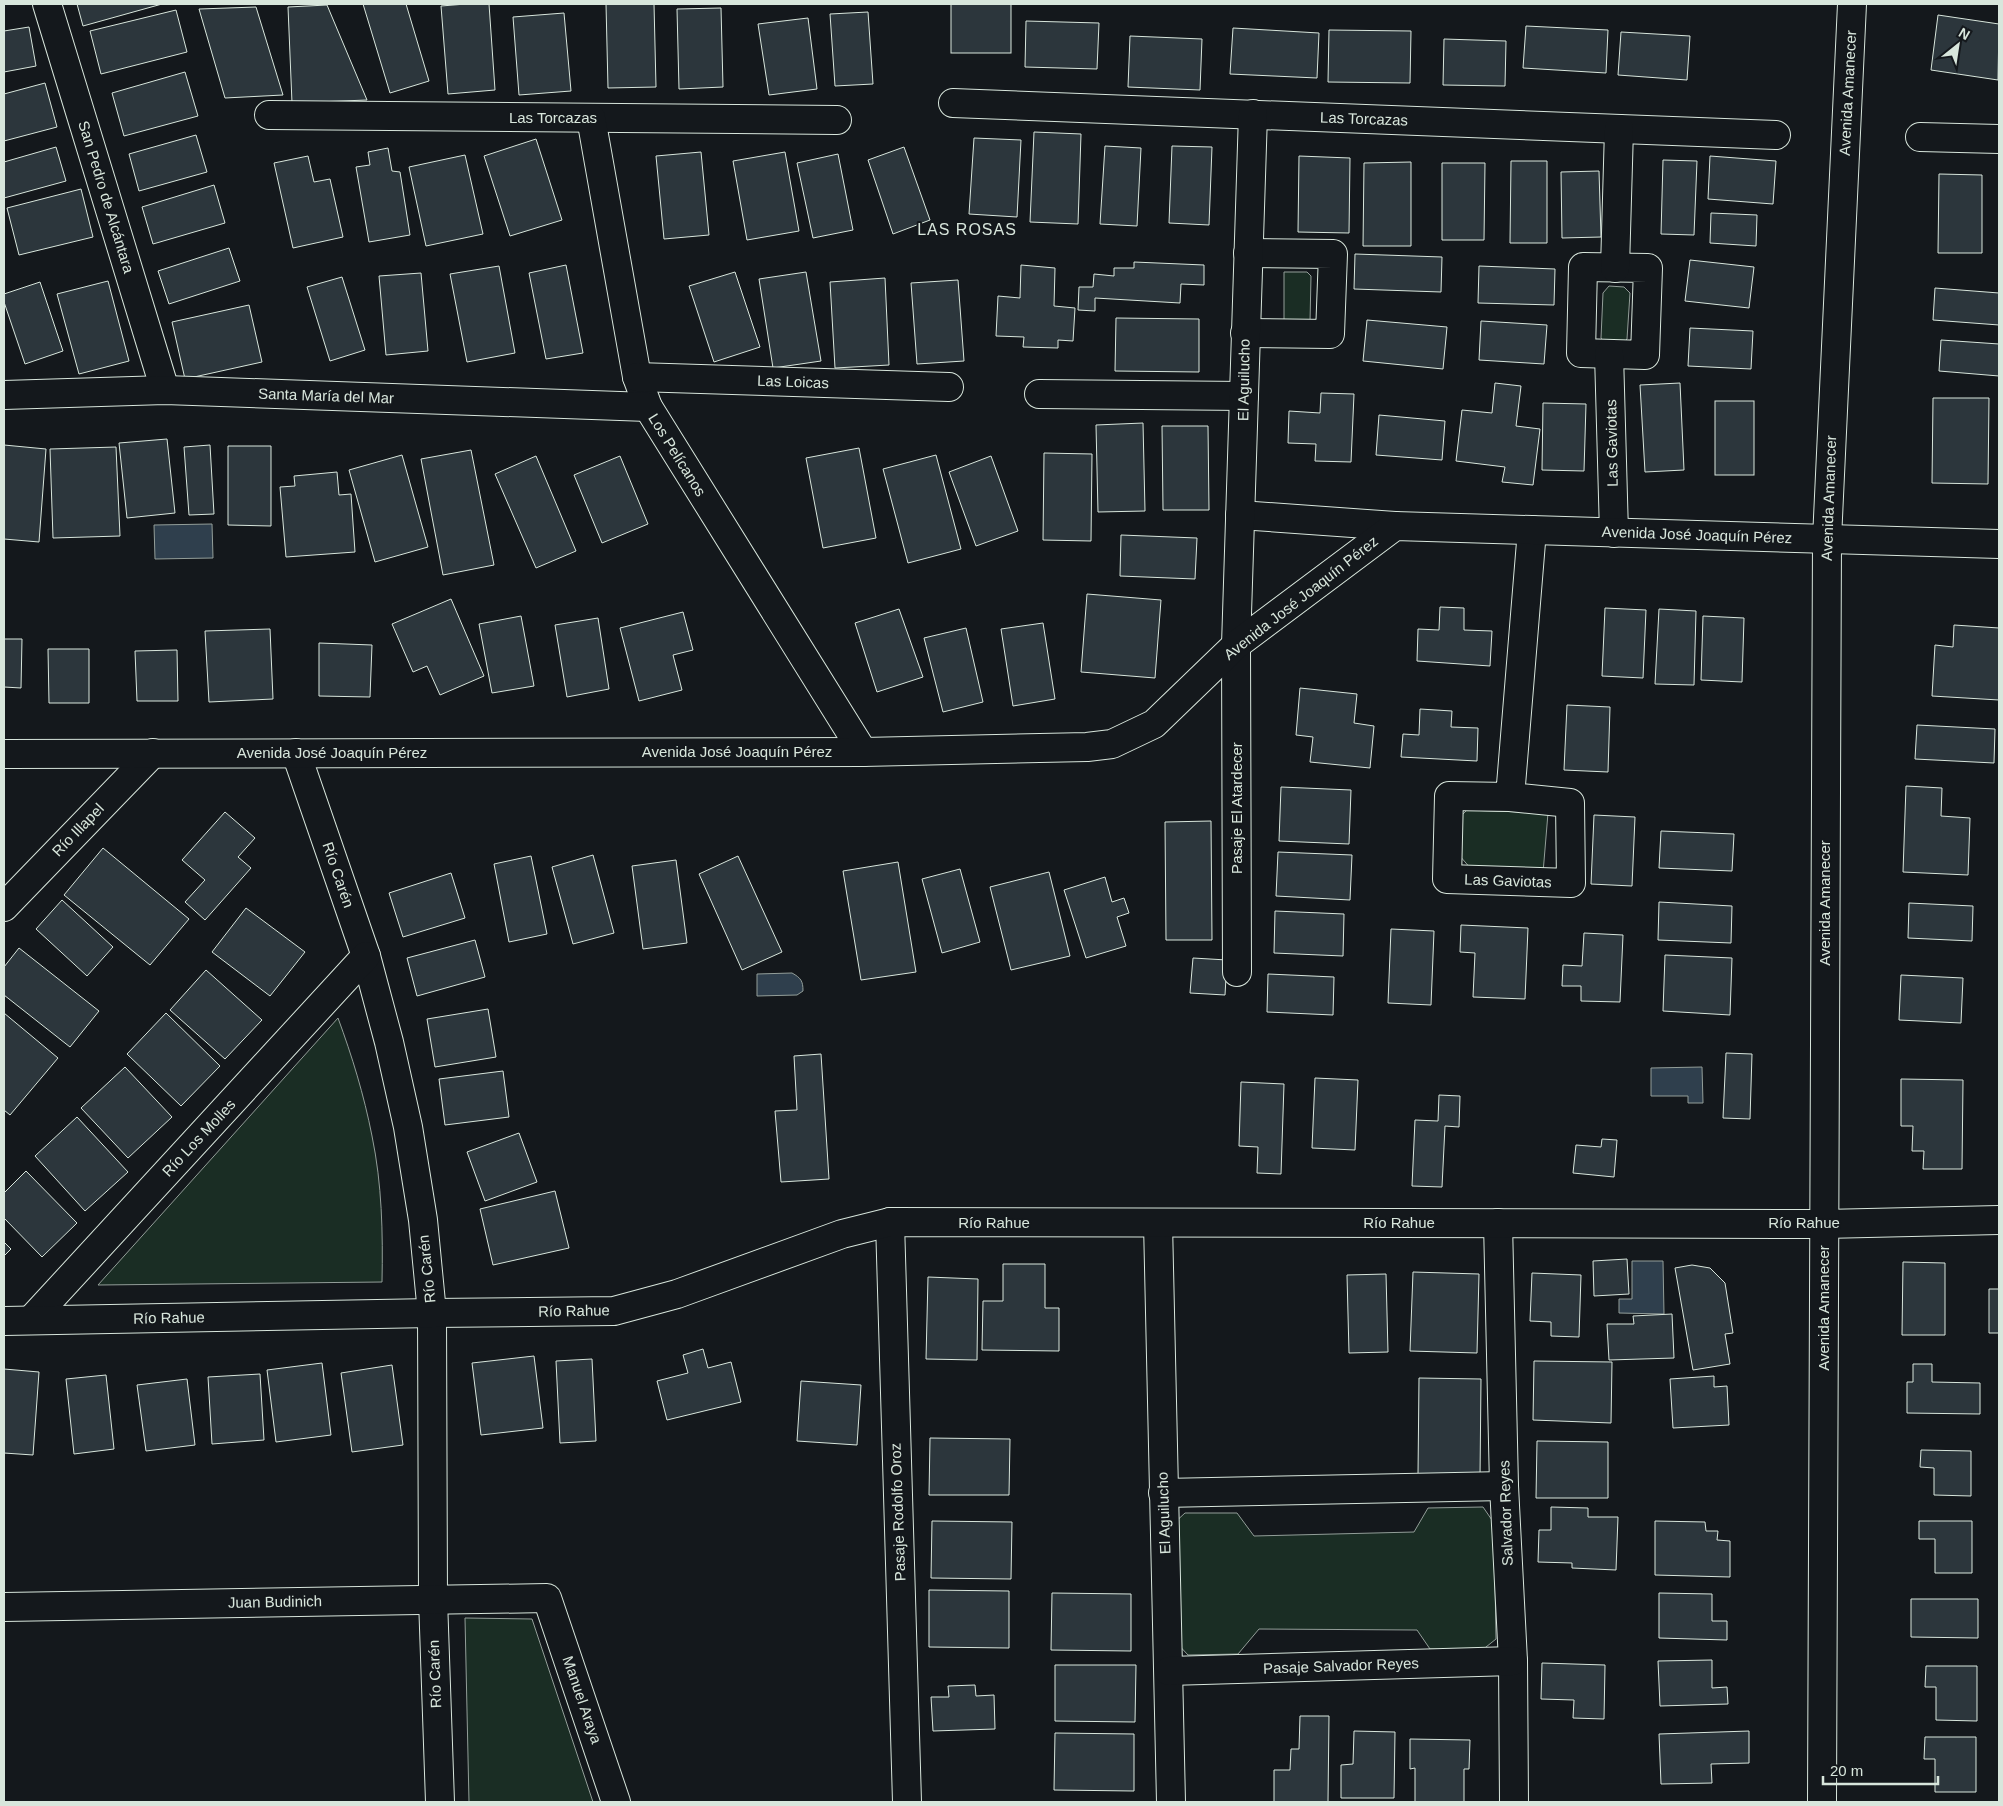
<svg xmlns="http://www.w3.org/2000/svg" width="2003" height="1806" font-family="Helvetica,sans-serif">
<style>
.green{fill:#1a2d24;stroke:#939e99}
.water{fill:#2f3f4d;stroke:#939e99}
.building{fill:#2c363c;stroke:#d8e6dc}
.lines{fill:none;stroke-linecap:round;stroke-linejoin:round}
.minor-casing{stroke:#d8e6dc;stroke-width:30}
.tertiary-casing{stroke:#d8e6dc;stroke-width:30}
.secondary-casing{stroke:#d8e6dc;stroke-width:30}
.minor{stroke:#14181c;stroke-width:28}
.tertiary{stroke:#14181c;stroke-width:28}
.secondary{stroke:#14181c;stroke-width:28}
.labels{text-anchor:middle;stroke-width:4;stroke-linejoin:round;paint-order:stroke}
.street-label{font-size:15px;fill:#d8e6dc;stroke:#14181c}
.neighbourhood-label{font-size:16px;letter-spacing:1px;fill:#d8e6dc;stroke:#14181c}
</style>
<rect width="100%" height="100%" fill="#14181c"/>
<!-- green -->
<g class="green">
<polygon points="1284,272 1307,272 1311,276 1310,322 1284,327"/>
<polygon points="1609,286 1624,287 1630,293 1627,339 1621,345 1606,345 1601,338 1603,293"/>
<polygon points="1467,810 1548,813 1543,873 1472,870 1459,855 1457,820"/>
<path d="M338 1018C352 1056 364 1095 372 1136 382 1184 383 1233 382 1282L98 1285Z"/>
<polygon points="1483,1507 1494,1523 1496,1639 1481,1651 1430,1649 1417,1630 1259,1629 1238,1654 1188,1655 1174,1640 1173,1524 1185,1513 1237,1513 1254,1536 1414,1532 1428,1508"/>
<polygon points="465,1618 532,1619 593,1802 469,1802"/>
</g>
<!-- water -->
<g class="water">
<polygon points="212,524 213,558 155,559 154,525"/>
<path d="M792 973C801 978 803 981 803 991L797 995 757 996V974Z"/>
<polygon points="1702,1067 1703,1103 1688,1103 1688,1096 1651,1096 1651,1068"/>
<polygon points="1632,1261 1663,1261 1664,1314 1619,1313 1619,1299 1632,1299"/>
</g>
<!-- building -->
<g class="building">
<polygon points="77,4 162,4 83,26"/>
<polygon points="363,4 406,4 429,81 390,93"/>
<polygon points="466,4 489,4 495,90 448,94 441,6"/>
<polygon points="606,4 654,4 656,87 608,88"/>
<rect x="951" y="4" width="60" height="49"/>
<polygon points="327,5 367,100 292,103 288,7"/>
<polygon points="256,7 283,95 225,98 199,9"/>
<polygon points="721,8 723,87 679,89 677,9"/>
<polygon points="176,10 187,52 101,74 90,31"/>
<polygon points="868,12 873,84 835,86 830,14"/>
<polygon points="564,13 571,91 519,95 513,17"/>
<polygon points="1938,15 1999,24 1998,80 1931,70"/>
<polygon points="808,18 817,89 769,95 758,24"/>
<polygon points="1026,21 1099,23 1097,69 1025,67"/>
<polygon points="1526,26 1608,30 1606,73 1523,68"/>
<polygon points="29,27 36,66 4,72 4,31"/>
<polygon points="1233,28 1319,33 1317,78 1230,74"/>
<polygon points="1329,30 1411,31 1410,83 1328,82"/>
<polygon points="1621,32 1690,36 1687,80 1618,75"/>
<polygon points="1130,36 1202,39 1200,90 1128,87"/>
<polygon points="1444,39 1506,41 1505,86 1443,85"/>
<polygon points="185,72 198,116 124,136 112,93"/>
<polygon points="45,83 57,127 4,141 4,94"/>
<polygon points="1034,132 1081,134 1078,224 1030,222"/>
<polygon points="196,135 207,172 139,191 129,154"/>
<polygon points="974,138 1021,140 1017,217 969,214"/>
<polygon points="536,139 562,220 510,236 484,156"/>
<polygon points="1105,146 1141,148 1137,226 1100,224"/>
<polygon points="1172,146 1212,147 1209,225 1169,223"/>
<polygon points="56,147 66,181 4,198 4,162"/>
<polygon points="904,147 930,220 893,234 868,160"/>
<polygon points="388,148 392,171 400,172 410,235 369,242 356,167 370,165 368,152"/>
<polygon points="701,152 709,235 664,239 656,156"/>
<polygon points="785,152 799,231 747,240 733,161"/>
<polygon points="838,154 853,230 813,238 797,163"/>
<polygon points="465,155 483,234 426,246 409,167"/>
<polygon points="308,156 314,182 330,179 343,237 293,248 274,163"/>
<polygon points="1299,156 1350,158 1349,233 1298,232"/>
<polygon points="1710,156 1776,161 1773,204 1708,199"/>
<polygon points="1663,160 1697,161 1694,235 1661,234"/>
<polygon points="1511,161 1547,161 1547,243 1510,243"/>
<polygon points="1411,162 1411,246 1363,246 1364,163"/>
<polygon points="1442,163 1485,163 1484,240 1442,240"/>
<polygon points="1599,171 1601,237 1562,238 1561,172"/>
<polygon points="1939,174 1982,175 1982,253 1938,253"/>
<polygon points="214,185 225,223 153,244 142,207"/>
<polygon points="81,189 93,237 19,255 7,208"/>
<polygon points="1711,213 1757,215 1756,246 1710,243"/>
<polygon points="229,248 240,281 169,304 158,271"/>
<polygon points="1355,254 1442,257 1441,292 1354,289"/>
<polygon points="1690,260 1754,267 1749,308 1685,301"/>
<polygon points="1134,262 1204,265 1204,285 1181,284 1180,303 1095,298 1095,311 1078,310 1079,287 1093,287 1094,274 1114,276 1114,268 1134,268"/>
<polygon points="566,265 583,353 546,359 529,273"/>
<polygon points="1021,265 1055,268 1054,306 1075,308 1073,341 1058,340 1058,348 1023,347 1024,337 996,336 998,296 1020,298"/>
<polygon points="499,266 515,353 467,362 450,274"/>
<polygon points="1479,266 1555,269 1554,305 1478,303"/>
<polygon points="735,272 760,347 714,362 689,286"/>
<polygon points="806,272 821,361 773,368 759,279"/>
<polygon points="421,273 428,351 386,355 379,276"/>
<polygon points="342,277 365,350 330,361 307,287"/>
<polygon points="885,278 889,365 835,368 830,282"/>
<polygon points="958,280 964,361 917,364 911,283"/>
<polygon points="108,281 129,361 79,374 57,294"/>
<polygon points="40,282 63,351 25,364 4,302 4,294"/>
<polygon points="1935,288 1999,293 1999,325 1933,320"/>
<polygon points="249,305 262,362 185,379 172,322"/>
<polygon points="1116,318 1199,319 1199,372 1115,371"/>
<polygon points="1367,320 1447,327 1443,369 1363,361"/>
<polygon points="1481,321 1547,325 1544,364 1479,360"/>
<polygon points="1690,328 1753,331 1751,369 1688,366"/>
<polygon points="1941,340 1999,344 1999,376 1939,371"/>
<polygon points="1495,383 1521,386 1516,426 1540,429 1533,485 1502,482 1505,467 1456,461 1462,410 1492,413"/>
<polygon points="1680,383 1684,470 1645,472 1640,385"/>
<polygon points="1321,393 1354,394 1351,462 1315,461 1316,444 1288,443 1289,411 1320,413"/>
<polygon points="1933,398 1989,398 1988,484 1932,483"/>
<rect x="1715" y="401" width="39" height="74"/>
<polygon points="1543,403 1586,404 1584,471 1542,470"/>
<polygon points="1379,415 1445,421 1442,460 1376,455"/>
<polygon points="1143,423 1145,511 1098,512 1096,425"/>
<polygon points="1162,426 1208,426 1209,510 1163,510"/>
<polygon points="167,439 175,513 127,518 119,443"/>
<polygon points="4,445 46,449 39,542 4,539"/>
<polygon points="210,445 214,514 189,515 184,447"/>
<polygon points="228,446 271,446 271,526 228,525"/>
<polygon points="116,447 120,536 53,538 50,449"/>
<polygon points="859,448 876,538 823,548 806,458"/>
<polygon points="471,450 494,565 443,575 421,459"/>
<polygon points="1044,453 1092,454 1091,541 1043,540"/>
<polygon points="402,455 428,547 375,562 349,470"/>
<polygon points="936,455 961,549 908,563 883,469"/>
<polygon points="536,456 576,551 536,568 495,474"/>
<polygon points="620,456 648,524 602,543 574,475"/>
<polygon points="991,456 1018,531 976,546 949,472"/>
<polygon points="337,472 339,495 351,494 355,552 286,557 280,487 295,486 294,476"/>
<polygon points="1121,535 1197,538 1195,579 1120,576"/>
<polygon points="1087,594 1161,600 1155,678 1081,672"/>
<polygon points="451,599 484,676 440,695 427,666 413,672 392,624"/>
<polygon points="1440,607 1464,608 1464,630 1492,631 1490,666 1417,661 1418,629 1439,630"/>
<polygon points="1605,608 1646,610 1643,678 1602,676"/>
<polygon points="899,609 923,677 877,692 855,623"/>
<polygon points="1659,609 1696,611 1694,685 1655,684"/>
<polygon points="683,612 693,650 673,655 682,690 639,701 620,628"/>
<polygon points="521,616 534,686 492,693 479,624"/>
<polygon points="1703,616 1744,618 1742,682 1701,680"/>
<polygon points="598,618 609,689 567,697 555,625"/>
<polygon points="1043,623 1055,699 1013,706 1001,629"/>
<polygon points="1954,625 1999,628 1999,700 1932,696 1935,645 1953,647"/>
<polygon points="966,628 983,702 943,712 924,638"/>
<polygon points="270,629 273,699 209,702 205,631"/>
<polygon points="4,639 22,639 21,688 4,687"/>
<polygon points="319,643 372,645 370,697 319,696"/>
<polygon points="48,649 89,649 89,703 49,703"/>
<polygon points="177,650 178,701 137,701 135,651"/>
<polygon points="1300,688 1357,694 1354,723 1374,726 1370,768 1310,762 1313,737 1296,735"/>
<polygon points="1567,705 1610,707 1608,772 1564,770"/>
<polygon points="1420,709 1452,711 1451,727 1478,728 1477,761 1401,757 1403,734 1419,735"/>
<polygon points="1917,725 1995,729 1994,763 1915,759"/>
<polygon points="1906,786 1942,788 1941,816 1970,818 1968,875 1903,872"/>
<polygon points="1281,787 1351,790 1349,844 1279,841"/>
<polygon points="225,812 255,838 238,857 251,868 205,920 185,902 205,880 182,860"/>
<polygon points="1594,815 1635,817 1632,886 1591,884"/>
<polygon points="1211,821 1212,940 1166,940 1165,822"/>
<polygon points="1661,831 1734,834 1732,871 1659,868"/>
<polygon points="103,848 189,919 150,965 64,895"/>
<polygon points="1278,852 1352,855 1350,900 1276,896"/>
<polygon points="593,855 614,933 573,944 552,867"/>
<polygon points="531,856 547,934 509,942 494,864"/>
<polygon points="738,856 782,952 742,970 699,874"/>
<polygon points="676,860 687,943 643,949 632,866"/>
<polygon points="898,862 916,972 861,980 843,871"/>
<polygon points="960,869 980,942 942,953 922,879"/>
<polygon points="1049,872 1070,956 1011,970 990,887"/>
<polygon points="451,873 465,918 403,937 389,893"/>
<polygon points="1105,877 1112,902 1124,898 1129,913 1117,917 1126,946 1086,958 1064,890"/>
<polygon points="62,900 113,947 87,976 36,929"/>
<polygon points="1659,902 1732,906 1731,943 1658,940"/>
<polygon points="1909,903 1973,906 1972,941 1908,938"/>
<polygon points="246,908 305,952 270,996 212,952"/>
<polygon points="1275,911 1344,914 1343,956 1274,953"/>
<polygon points="1461,925 1528,928 1525,999 1473,997 1475,953 1460,952"/>
<polygon points="1391,929 1434,931 1431,1005 1388,1003"/>
<polygon points="1584,933 1623,935 1620,1002 1581,1001 1581,986 1562,986 1563,965 1582,966"/>
<polygon points="475,940 485,977 417,996 407,958"/>
<polygon points="19,948 99,1011 70,1047 4,995 4,967"/>
<polygon points="1665,955 1732,958 1730,1015 1663,1011"/>
<polygon points="1193,958 1227,960 1225,995 1190,993"/>
<polygon points="206,970 262,1020 225,1059 170,1010"/>
<polygon points="1268,974 1334,977 1333,1015 1267,1012"/>
<polygon points="1901,975 1963,978 1961,1023 1899,1020"/>
<polygon points="488,1009 496,1057 435,1067 427,1019"/>
<polygon points="4,1013 58,1058 10,1115 4,1110"/>
<polygon points="166,1013 220,1066 181,1106 127,1054"/>
<polygon points="1726,1053 1752,1054 1750,1119 1723,1118"/>
<polygon points="821,1054 829,1179 781,1182 775,1111 797,1110 794,1056"/>
<polygon points="125,1067 172,1117 128,1158 81,1108"/>
<polygon points="503,1071 509,1117 445,1125 439,1079"/>
<polygon points="1315,1078 1358,1080 1355,1150 1312,1148"/>
<polygon points="1901,1079 1963,1080 1962,1169 1923,1169 1924,1151 1912,1151 1913,1126 1901,1126"/>
<polygon points="1241,1082 1284,1084 1281,1174 1257,1173 1258,1147 1239,1146"/>
<polygon points="1439,1095 1460,1096 1459,1127 1445,1126 1442,1187 1412,1186 1415,1120 1438,1121"/>
<polygon points="77,1117 128,1172 85,1211 35,1156"/>
<polygon points="519,1133 537,1182 485,1201 467,1152"/>
<polygon points="1602,1139 1617,1140 1614,1177 1573,1173 1576,1145 1601,1147"/>
<polygon points="26,1171 77,1223 42,1257 4,1218 4,1193"/>
<polygon points="555,1191 569,1248 493,1265 480,1209"/>
<polygon points="4,1242 11,1249 4,1256"/>
<polygon points="1627,1259 1629,1294 1594,1296 1593,1261"/>
<polygon points="1903,1262 1945,1263 1945,1335 1902,1335"/>
<polygon points="1003,1264 1045,1264 1045,1308 1059,1308 1059,1351 982,1350 983,1301 1003,1301"/>
<polygon points="1692,1265 1710,1268 1725,1283 1733,1333 1725,1334 1730,1364 1693,1370 1675,1268"/>
<polygon points="1413,1272 1479,1274 1477,1353 1410,1351"/>
<polygon points="1532,1273 1581,1275 1579,1337 1551,1336 1551,1322 1530,1321"/>
<polygon points="1386,1274 1388,1352 1349,1353 1347,1275"/>
<polygon points="928,1277 978,1279 977,1360 926,1359"/>
<polygon points="1999,1282 1999,1333 1989,1333 1989,1289 1999,1289"/>
<polygon points="1672,1314 1674,1358 1609,1360 1607,1324 1634,1324 1633,1316"/>
<polygon points="703,1349 708,1368 731,1362 741,1402 667,1420 657,1381 688,1373 683,1355"/>
<polygon points="534,1356 543,1428 481,1435 472,1363"/>
<polygon points="592,1359 596,1441 560,1443 556,1361"/>
<polygon points="1534,1361 1612,1362 1611,1423 1533,1420"/>
<polygon points="322,1363 331,1435 276,1442 267,1370"/>
<polygon points="1913,1364 1932,1364 1932,1382 1980,1383 1980,1414 1907,1413 1907,1382 1913,1382"/>
<polygon points="392,1365 403,1445 352,1452 341,1373"/>
<polygon points="4,1369 39,1372 33,1455 4,1453"/>
<polygon points="260,1374 264,1440 212,1444 208,1377"/>
<polygon points="106,1375 114,1449 74,1454 66,1379"/>
<polygon points="1714,1376 1714,1387 1727,1386 1729,1425 1673,1428 1670,1379"/>
<polygon points="1419,1378 1481,1379 1480,1477 1418,1475"/>
<polygon points="187,1379 195,1445 146,1451 137,1385"/>
<polygon points="801,1381 861,1385 857,1445 797,1441"/>
<polygon points="930,1438 1010,1439 1009,1495 929,1495"/>
<polygon points="1537,1441 1608,1442 1608,1498 1536,1498"/>
<polygon points="1921,1450 1971,1451 1971,1496 1934,1495 1934,1468 1920,1467"/>
<polygon points="1551,1507 1588,1508 1588,1517 1618,1517 1616,1570 1572,1568 1572,1563 1538,1562 1539,1530 1551,1530"/>
<polygon points="932,1521 1012,1522 1011,1579 931,1578"/>
<polygon points="1655,1521 1705,1522 1706,1531 1718,1531 1717,1540 1730,1541 1730,1577 1655,1575"/>
<polygon points="1919,1521 1972,1521 1972,1573 1935,1573 1935,1539 1919,1539"/>
<polygon points="929,1590 1009,1591 1009,1648 929,1647"/>
<polygon points="1052,1593 1131,1594 1131,1651 1051,1650"/>
<polygon points="1659,1593 1712,1594 1712,1621 1727,1621 1727,1640 1659,1638"/>
<polygon points="1911,1599 1978,1599 1978,1638 1911,1637"/>
<polygon points="1712,1660 1712,1688 1727,1687 1728,1704 1660,1706 1658,1661"/>
<polygon points="1542,1663 1605,1665 1604,1719 1573,1718 1574,1700 1541,1699"/>
<polygon points="1055,1665 1136,1665 1135,1722 1055,1721"/>
<polygon points="1926,1666 1977,1666 1977,1721 1936,1720 1936,1687 1925,1687"/>
<polygon points="975,1685 976,1696 994,1695 995,1729 933,1731 931,1697 949,1697 948,1686"/>
<polygon points="1300,1716 1329,1716 1328,1802 1274,1802 1274,1770 1290,1770 1291,1749 1299,1749"/>
<polygon points="1354,1731 1395,1732 1394,1798 1341,1798 1341,1765 1353,1764"/>
<polygon points="1749,1731 1749,1763 1711,1764 1712,1783 1661,1784 1659,1734"/>
<polygon points="1055,1733 1134,1734 1134,1791 1054,1790"/>
<polygon points="1925,1737 1976,1737 1976,1792 1935,1792 1935,1759 1924,1759"/>
<polygon points="1410,1739 1470,1740 1469,1769 1464,1769 1464,1802 1415,1802 1415,1768 1410,1769"/>
</g>
<g class="lines">
<defs>
<g id="minor">
<polyline points="47,4 165,390"/>
<polyline points="953,103 1776,135"/>
<polyline points="269,115 837,120"/>
<polyline points="591,118 637,377 648,407 863,752"/>
<polyline points="1920,137 1999,139"/>
<polygon points="1583,267 1648,268 1645,355 1581,353"/>
<polyline points="1615,268 1619,129"/>
<polyline points="1245,333 1330,334 1333,254 1248,253"/>
<polyline points="1609,354 1614,533"/>
<polyline points="637,377 949,387"/>
<polyline points="1039,394 1244,396"/>
<polyline points="4,395 165,390 648,407"/>
<polyline points="1240,515 1395,526"/>
<polyline points="1827,539 1852,4"/>
<polyline points="296,753 366,956 389,1042 408,1127 423,1220 432,1313 433,1599 440,1802"/>
<polyline points="1510,797 1570,803 1571,883 1447,879 1449,796 1510,797 1532,530"/>
<polyline points="4,907 153,753"/>
<polyline points="1237,972 1236,645 1253,114"/>
<polyline points="890,1222 907,1802"/>
<polyline points="1158,1223 1171,1802"/>
<polyline points="1498,1223 1504,1486 1513,1661 1514,1802"/>
<polyline points="31,1320 366,956"/>
<polyline points="4,1321 432,1313 614,1311 677,1294 842,1234 890,1222 1824,1224 1999,1220"/>
<polyline points="1163,1493 1504,1486"/>
<polyline points="4,1607 547,1598 616,1802"/>
<polyline points="1169,1671 1513,1661"/>
</g>
<polyline id="tertiary" points="1822,1802 1827,539"/>
<polyline id="secondary" points="4,754 863,752 1087,747 1112,744 1154,724 1236,645 1395,526 1999,544"/>
</defs>
<!-- minor casing -->
<use href="#minor" class="minor-casing"/>
<!-- tertiary casing -->
<use href="#tertiary" class="tertiary-casing"/>
<!-- secondary casing -->
<use href="#secondary" class="secondary-casing"/>
<!-- minor -->
<use href="#minor" class="minor"/>
<!-- tertiary -->
<use href="#tertiary" class="tertiary"/>
<!-- secondary -->
<use href="#secondary" class="secondary"/>
</g>
<g class="labels">
<!-- street labels -->
<g class="street-label">
<text transform="translate(1848 93) rotate(-87)" y="5">Avenida Amanecer</text>
<text x="553" y="123">Las Torcazas</text>
<text transform="translate(1364 119) rotate(2)" y="5">Las Torcazas</text>
<text transform="translate(106 197) rotate(73)" y="5">San Pedro de Alcántara</text>
<text transform="translate(1244 380) rotate(-89)" y="5">El Aguilucho</text>
<text transform="translate(793 382) rotate(2)" y="5">Las Loicas</text>
<text transform="translate(326 396) rotate(2)" y="5">Santa María del Mar</text>
<text transform="translate(1612 443) rotate(-91)" y="5">Las Gaviotas</text>
<text transform="translate(677 455) rotate(58)" y="5">Los Pelícanos</text>
<text transform="translate(1829 498) rotate(-88)" y="5">Avenida Amanecer</text>
<text transform="translate(1697 535) rotate(2)" y="5">Avenida José Joaquín Pérez</text>
<text transform="translate(1301 598) rotate(-38)" y="5">Avenida José Joaquín Pérez</text>
<text x="737" y="757">Avenida José Joaquín Pérez</text>
<text x="332" y="758">Avenida José Joaquín Pérez</text>
<text transform="translate(1237 808) rotate(-90)" y="5">Pasaje El Atardecer</text>
<text transform="translate(78 830) rotate(-46)" y="5">Río Illapel</text>
<text transform="translate(338 875) rotate(71)" y="5">Río Carén</text>
<text transform="translate(1508 881) rotate(2)" y="5">Las Gaviotas</text>
<text transform="translate(1825 903) rotate(-90)" y="5">Avenida Amanecer</text>
<text transform="translate(199 1138) rotate(-47)" y="5">Río Los Molles</text>
<text x="994" y="1228">Río Rahue</text>
<text x="1399" y="1228">Río Rahue</text>
<text x="1804" y="1228">Río Rahue</text>
<text transform="translate(427 1269) rotate(-96)" y="5">Río Carén</text>
<text transform="translate(1824 1308) rotate(-90)" y="5">Avenida Amanecer</text>
<text transform="translate(574 1311) rotate(-1)" y="5">Río Rahue</text>
<text transform="translate(169 1318) rotate(-1)" y="5">Río Rahue</text>
<text transform="translate(898 1512) rotate(-92)" y="5">Pasaje Rodolfo Oroz</text>
<text transform="translate(1164 1513) rotate(-92)" y="5">El Aguilucho</text>
<text transform="translate(1506 1513) rotate(-92)" y="5">Salvador Reyes</text>
<text transform="translate(275 1602) rotate(-1)" y="5">Juan Budinich</text>
<text transform="translate(1341 1666) rotate(-2)" y="5">Pasaje Salvador Reyes</text>
<text transform="translate(435 1674) rotate(-92)" y="5">Río Carén</text>
<text transform="translate(582 1700) rotate(71)" y="5">Manuel Araya</text>
</g>
<!-- neighbourhood labels -->
<g class="neighbourhood-label">
<text x="967" y="235">LAS ROSAS</text>
</g>
</g>
<!-- border -->
<rect width="2003" height="1806" fill="none" stroke="#d8e6dc" stroke-width="10"/>
<!-- north arrow -->
<g transform="translate(1958 45) rotate(30)" stroke="#14181c" stroke-width="4" paint-order="stroke">
<path d="M0-4L9 19L0 12L-9 19Z" fill="#d8e6dc"/>
<text y="-8" font-size="14" font-weight="bold" text-anchor="middle" fill="#d8e6dc">N</text>
</g>
<!-- scale -->
<path d="M1823 1776v8h115v-8" fill="none" stroke="#d8e6dc" stroke-width="2.5"/>
<text x="1830" y="1776" font-size="15" fill="#d8e6dc" stroke="#14181c" stroke-width="4" paint-order="stroke">20 m</text>
</svg>
